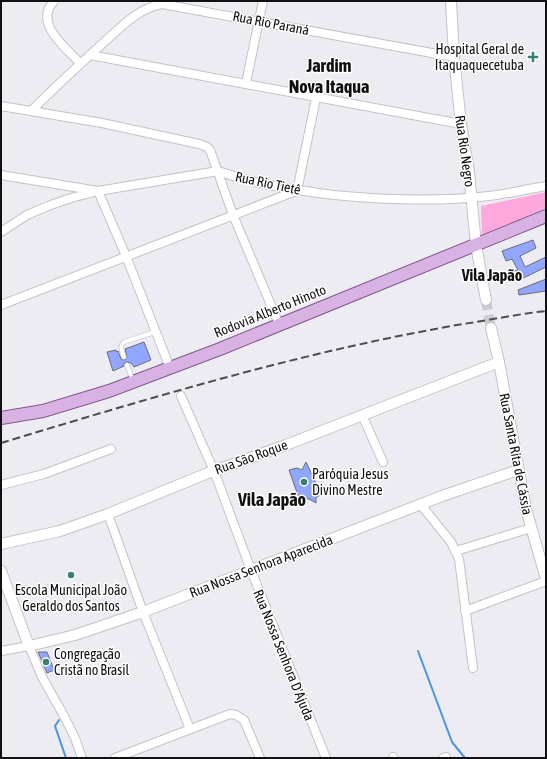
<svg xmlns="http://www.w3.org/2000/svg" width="547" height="759" font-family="'Asap Condensed',sans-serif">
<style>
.green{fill:#fea8de}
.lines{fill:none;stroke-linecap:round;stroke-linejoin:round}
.stream{stroke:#4b95dc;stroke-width:2}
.building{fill:#91a7ff;stroke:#6b6d73}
.tertiary-tunnel{stroke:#cccbd1;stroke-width:10;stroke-dasharray:10 5;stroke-linecap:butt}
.service-casing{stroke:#c3c2c9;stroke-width:5.5}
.minor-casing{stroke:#c3c2c9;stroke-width:10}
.tertiary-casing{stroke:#c3c2c9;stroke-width:12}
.primary-casing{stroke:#81588d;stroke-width:14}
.service{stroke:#fff;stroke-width:4}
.minor{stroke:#fff;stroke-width:8}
.tertiary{stroke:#fff;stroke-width:10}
.primary{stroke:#d8b2e2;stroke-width:12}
.rail{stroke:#4d4d50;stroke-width:2;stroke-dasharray:8 4;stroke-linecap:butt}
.poi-dot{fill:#3b7f73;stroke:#fff;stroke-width:1.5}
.labels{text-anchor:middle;stroke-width:3;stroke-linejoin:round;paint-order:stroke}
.street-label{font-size:14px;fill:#101012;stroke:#fff}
.poi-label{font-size:14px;fill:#101012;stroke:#fff;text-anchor:start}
.quarter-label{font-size:16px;font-weight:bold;fill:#101012;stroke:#fff}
.district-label{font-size:18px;font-weight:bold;fill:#101012;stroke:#fff}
</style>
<rect width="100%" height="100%" fill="#edecf3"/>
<!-- green -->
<polygon class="green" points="546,192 546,208 482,236 481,206"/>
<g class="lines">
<!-- stream -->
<g class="stream">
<polyline points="418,651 452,742 465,758"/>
<polyline points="59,720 55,726 66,758"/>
</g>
</g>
<!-- building -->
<g class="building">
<polygon points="533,240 536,248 520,256 525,267 546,257 546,267 519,280 519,278 517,279 511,272 518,270 512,259 506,261 502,251"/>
<polygon points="546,279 546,291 519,295 518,290"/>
<polygon points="144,342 151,360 134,367 131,363 126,362 124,363 124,366 113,371 107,352 116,350 117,352 118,351 121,359 125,360 127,357 125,349"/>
<polygon points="306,462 321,494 316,498 316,503 309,499 299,498 289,470 297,468 302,470"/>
<polygon points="38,652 47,652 54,670 47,673"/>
</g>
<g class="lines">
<!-- tertiary-tunnel -->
<polyline class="tertiary-tunnel" points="486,300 491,328"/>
<defs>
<g id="service">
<path d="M124 357C122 351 119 347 124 342L155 332"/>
<polyline points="127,365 133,381"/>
</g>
<g id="minor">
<path d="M54 1C33 23 66 48 80 63"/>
<polyline points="90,55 461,124"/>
<polyline points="246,83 263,1"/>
<polyline points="1,106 102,123 199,144 207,147 210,150 233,215 279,324"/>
<path d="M31 111C54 88 78 66 102 44 120 28 138 8 162 4L454 57"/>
<polyline points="1,175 98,191 126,256 170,368"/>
<polyline points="297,191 316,98"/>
<path d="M1 232 27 215 48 206 71 198 98 191 218 171C255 184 294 190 334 195 385 200 437 202 489 196 508 194 527 189 546 186"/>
<polyline points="1,305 296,191"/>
<polyline points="181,396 214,471 251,570 326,758"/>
<polyline points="362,415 383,462"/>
<polyline points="1,485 44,474 111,449"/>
<polyline points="421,505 451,542 459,559 473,668"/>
<polyline points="108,514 143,612 190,729"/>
<polyline points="456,551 531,528"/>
<polyline points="465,611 546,581"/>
<polyline points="1,651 29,646 42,677 64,716 75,738 82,758"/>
<polyline points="393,757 393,758"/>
<polyline points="115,758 230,714 236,715 244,720 260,758"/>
<polyline points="443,758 446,757"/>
</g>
<g id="tertiary">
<polyline points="451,1 454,57 461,124 469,172 476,245 486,300"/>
<polyline points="491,328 499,362 526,509 546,579"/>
<polyline points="1,544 60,531 108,514 208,473 286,445 499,362"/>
<polyline points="1,571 29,646 75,635 143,612 442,496 518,470"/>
</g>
<polyline id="primary" points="1,418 43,411 109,391 220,349 546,216"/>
</defs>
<!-- service casing -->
<use href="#service" class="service-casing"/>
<!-- minor casing -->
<use href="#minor" class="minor-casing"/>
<!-- tertiary casing -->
<use href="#tertiary" class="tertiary-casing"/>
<!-- primary casing -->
<use href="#primary" class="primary-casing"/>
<!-- service -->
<use href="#service" class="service"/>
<!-- minor -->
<use href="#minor" class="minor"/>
<!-- tertiary -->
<use href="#tertiary" class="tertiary"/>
<!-- primary -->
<use href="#primary" class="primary"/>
<!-- rail -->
<path class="rail" d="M1 443C153 397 305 351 463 324 490 320 518 314 546 311"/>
</g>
<!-- markers -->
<g class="poi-dot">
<path d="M531 51h4v4h4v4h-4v4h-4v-4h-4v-4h4z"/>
<circle cx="304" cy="482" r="4"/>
<circle cx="71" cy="575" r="4"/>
<circle cx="46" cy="662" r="4"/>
</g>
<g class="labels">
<!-- street labels -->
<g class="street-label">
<text transform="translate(271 23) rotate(11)" y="5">Rua Rio Paraná</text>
<text transform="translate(465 151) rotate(82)" y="5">Rua Rio Negro</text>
<text transform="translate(268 183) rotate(12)" y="5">Rua Rio Tietê</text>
<text transform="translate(270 311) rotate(-22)" y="5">Rodovia Alberto Hinoto</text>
<text transform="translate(516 454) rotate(79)" y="5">Rua Santa Rita de Cássia</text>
<text transform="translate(251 457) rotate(-20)" y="5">Rua São Roque</text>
<text transform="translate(261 566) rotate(-21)" y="5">Rua Nossa Senhora Aparecida</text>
<text transform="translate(284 655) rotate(68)" y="5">Rua Nossa Senhora D'Ajuda</text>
</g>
<!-- poi labels -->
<g class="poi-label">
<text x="524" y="54" text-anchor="end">Hospital Geral de<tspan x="524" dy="16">Itaquaquecetuba</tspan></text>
<text x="312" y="479">Paróquia Jesus<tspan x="312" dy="16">Divino Mestre</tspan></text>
<text x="71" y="595" text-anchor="middle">Escola Municipal João<tspan x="71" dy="16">Geraldo dos Santos</tspan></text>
<text x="54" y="659">Congregação<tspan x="54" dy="16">Cristã no Brasil</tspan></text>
</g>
<!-- quarter labels -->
<g class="quarter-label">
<text x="492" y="281">Vila Japão</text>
</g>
<!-- district labels -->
<g class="district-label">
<text x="329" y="72">Jardim<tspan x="329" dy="21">Nova Itaqua</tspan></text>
<text x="272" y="506">Vila Japão</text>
</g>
</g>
<!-- border -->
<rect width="547" height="759" fill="none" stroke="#101012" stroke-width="4"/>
</svg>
